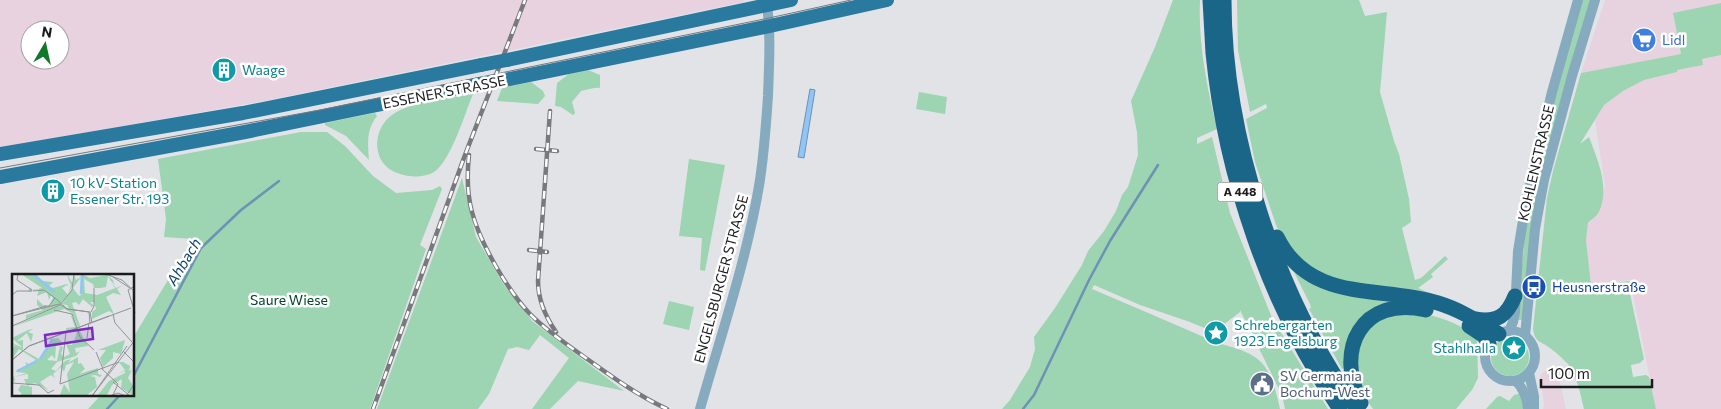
<svg xmlns="http://www.w3.org/2000/svg" width="1721" height="409" font-family="Commissioner,sans-serif">
<style>
.commercial{fill:#e7d2e0}
.industrial{fill:#e8d2df;fill-rule:evenodd}
.green{fill:#9dd4b1}
.water{fill:#90c5f6;stroke:#6d92b5}
.lines{fill:none;stroke-linecap:round;stroke-linejoin:round}
.stream{stroke:#6d92b5;stroke-width:2.5}
.minor{stroke:#86abbf;stroke-width:10}
.major{stroke:#2a799f;stroke-width:14}
.highway{stroke:#1a6688;stroke-width:15}
.tram{stroke:#78797c;stroke-width:1}
.rail-casing{stroke:#78797c;stroke-width:4.5}
.rail{stroke:#fff;stroke-width:2.5;stroke-dasharray:8;stroke-linecap:butt}
.major-bridge{stroke:#2a799f;stroke-width:14}
.labels{text-anchor:middle;stroke-width:5;stroke-linejoin:round;paint-order:stroke}
.shield{fill:#fff;stroke:#5f5f61;stroke-width:1}
.shield-label{font-size:12px;font-weight:bold;fill:#1b1b1d}
.shop-label{font-size:14px;fill:#366cbe;stroke:#fff;text-anchor:start}
.culture-label{font-size:14px;fill:#0d838f;stroke:#fff;text-anchor:start}
.street-label{font-size:14px;fill:#1b1b1d;stroke:#fff}
.transit-label{font-size:14px;fill:#164399;stroke:#fff;text-anchor:start}
.park-label{font-size:14px;fill:#004829;stroke:#fff}
.service-label{font-size:14px;fill:#4e5e75;stroke:#fff;text-anchor:start}
.water-label{font-size:15px;font-style:italic;fill:#11436a;stroke:#fff}
.inset-river{fill:none;stroke:#90c5f6;stroke-width:2.5}
.inset-road{fill:none;stroke:#929396;stroke-width:1}
.view{fill:#7b2cbf;fill-opacity:0.15;stroke:#7b2cbf;stroke-width:2.5}
.inset-edge{fill:none;stroke:#1b1b1d;stroke-width:2.5}
</style>
<rect width="100%" height="100%" fill="#e1e3e7"/>
<!-- commercial -->
<g class="commercial">
<polygon points="1605,0 1721,0 1721,3 1673,13 1681,54 1581,73"/>
<polygon points="1548,368 1558,374 1566,409 1543,409 1544,404 1540,375"/>
</g>
<!-- industrial -->
<g class="industrial">
<path d="M0 0H744V2L269 100 0 148ZM30 30H60V60H30Z"/>
<polygon points="1721,55 1721,409 1656,409 1630,280 1591,285 1586,240 1588,224 1599,213 1605,186 1595,120 1603,105 1623,91 1644,80 1677,72 1677,70 1703,65 1702,59"/>
</g>
<!-- green -->
<g class="green">
<path d="M1173 0H1200C1198 44 1207 87 1217 129L1197 138V144L1212 137 1230 213 1272 318 1328 409H1285L1282 395 1240 310V312L1214 332 1190 322 1140 305 1094 285 1092 289C1133 306 1173 324 1213 341 1229 347 1250 350 1262 363 1272 374 1277 395 1280 409H1002L1010 400 1030 367 1035 349 1034 337 1055 308 1082 265 1088 251 1104 231 1116 211 1122 195 1128 187 1138 155 1137 132 1131 101 1155 47Z"/>
<polygon points="1237,0 1359,0 1365,16 1387,12 1380,92 1394,141 1399,154 1409,199 1411,222 1402,228 1415,280 1421,278 1445,256 1448,259 1431,274 1433,277 1418,288 1447,301 1354,287 1311,270 1283,240 1276,225 1255,162 1246,119 1267,108 1266,104 1250,112 1238,50"/>
<polygon points="1582,0 1591,0 1562,98 1522,320 1517,320 1526,222 1550,112"/>
<path d="M1721 3V55L1702 59 1703 65 1677 70V72L1644 80 1623 91 1604 105 1580 144 1589 137C1598 161 1610 187 1599 212 1597 216 1591 220 1588 223L1586 240 1591 285 1630 281V294L1644 359 1640 363 1631 365 1633 377 1646 375 1649 377 1656 409H1584C1580 393 1578 378 1568 364 1563 359 1556 352 1550 348 1541 341 1535 343 1533 329L1547 198 1553 171 1581 73 1681 54 1673 13Z"/>
<path d="M588 70 600 75V88C593 87 588 90 581 91L572 102 575 113 573 115 561 107 555 106 557 83 569 74Z"/>
<polygon points="531,82 543,91 545,96 538,104 497,101 502,88"/>
<polygon points="919,92 947,97 945,114 916,109"/>
<path d="M473 94C465 113 451 161 434 172 421 180 396 177 385 165 372 151 376 126 392 115 414 100 447 99 473 94Z"/>
<path d="M375 113 377 116C366 130 368 143 369 160L346 136 325 125V123Z"/>
<polygon points="301,132 327,132 345,146 373,176 396,193 432,190 440,186 442,189 420,245 426,249 370,409 88,409 101,395 134,395 134,336 193,239 164,237 166,219 158,159"/>
<polygon points="689,159 725,165 705,271 700,270 702,238 679,236"/>
<polygon points="462,178 476,237 504,285 532,321 624,391 578,381 550,409 532,409 569,358 540,335 529,350 517,347 508,349 489,394 478,409 377,409"/>
<path d="M1290 264 1404 300C1394 304 1369 312 1361 318 1346 329 1345 352 1344 368L1342 369 1309 309 1311 308 1310 304Z"/>
<polygon points="669,301 694,307 689,330 663,324"/>
<path d="M1414 312C1439 316 1455 322 1477 336L1478 378 1472 390 1456 409H1373C1354 382 1347 339 1379 318 1386 314 1405 313 1414 312Z"/>
<circle cx="1510" cy="357" r="19"/>
<polygon points="1522,393 1526,409 1486,409 1497,397 1500,396 1509,401 1514,395"/>
</g>
<!-- water -->
<polygon class="water" points="810,89 815,90 804,158 798,157"/>
<g class="lines">
<!-- stream -->
<g class="stream">
<polyline points="134,375 201,248 241,210 279,181"/>
<polyline points="107,409 120,395"/>
<polyline points="1023,409 1034,395 1089,280 1110,241 1158,165"/>
</g>
<!-- minor -->
<g class="minor">
<polyline points="1509,331 1513,322 1515,312 1518,251 1527,196 1552,92 1578,0"/>
<circle cx="1510" cy="356" r="25"/>
<polyline points="1525,336 1535,229 1544,180 1572,76 1595,0"/>
<polyline points="1529,373 1534,396 1534,409"/>
<path d="M1516 381C1524 389 1527 397 1528 409"/>
<path d="M700 409C721 335 746 262 759 186 764 156 766 126 768 96 769 65 771 35 767 5"/>
</g>
<!-- major -->
<g class="major">
<polyline points="507,60 791,0"/>
<polyline points="500,81 770,26 887,0"/>
<polyline points="0,154 243,113 481,65"/>
<polyline points="0,177 245,132 475,85"/>
</g>
<!-- highway -->
<g class="highway">
<path d="M1210 0C1211 18 1212 36 1213 53 1225 175 1270 309 1340 409"/>
<path d="M1224 0C1224 137 1277 297 1357 409"/>
<path d="M1277 237C1310 304 1380 285 1438 303 1461 310 1479 322 1499 334"/>
<path d="M1475 319C1497 323 1507 316 1515 296"/>
<polyline points="1469,326 1484,336 1489,344"/>
<path d="M1361 403C1334 349 1362 295 1426 310"/>
</g>
<!-- tram -->
<polyline class="tram" points="0,168 320,110 769,18 851,0"/>
<defs>
<g id="rail">
<path d="M550 111 538 281C538 300 545 316 556 332"/>
<polyline points="536,149 557,151"/>
<path d="M469 155C467 174 467 194 472 212 480 243 508 291 530 314 548 332 569 346 590 361 615 379 639 396 667 409"/>
<polyline points="529,250 547,252"/>
<polyline points="373,409 465,155 525,0"/>
</g>
</defs>
<!-- rail casing -->
<use href="#rail" class="rail-casing"/>
<!-- rail -->
<use href="#rail" class="rail"/>
<!-- major-bridge -->
<g class="major-bridge">
<polyline points="481,65 507,60"/>
<polyline points="475,85 500,81"/>
</g>
</g>
<!-- icons -->
<defs>
<symbol id="supermarket-disc" viewBox="-11 -11 22 22"><circle r="9.5" fill="#3f7fe0" stroke="#fff"/><path d="M-6-5.5h2.5l.6 2H6L4.5 2H-2.5L-4.4-4H-6ZM-1.5 3.2a1.3 1.3 0 1 0 .1 0ZM3 3.2a1.3 1.3 0 1 0 .1 0Z" fill="#fff"/></symbol>
<symbol id="building-disc" viewBox="-11 -11 22 22"><circle r="9.5" fill="#0f9aa8" stroke="#fff"/><path d="M-4-6H4V6H1V3H-1V6H-4ZM-2.5-4.3h1.7v1.8h-1.7ZM.8-4.3h1.7v1.8H.8ZM-2.5-1h1.7V.8h-1.7ZM.8-1h1.7V.8H.8Z" fill="#fff"/></symbol>
<symbol id="bus-disc" viewBox="-11 -11 22 22"><circle r="9.5" fill="#1a4fb4" stroke="#fff"/><path d="M-5-6H5V4H4V6H2V4H-2V6H-4V4H-5ZM-3.5-4V0h7V-4ZM-3.5 1.2v1.5H-2V1.2ZM2 1.2v1.5H3.5V1.2Z" fill="#fff"/></symbol>
<symbol id="sight-disc" viewBox="-11 -11 22 22"><circle r="9.5" fill="#0f9aa8" stroke="#fff"/><path d="M0-6L1.8-2.2L6-1.7L2.9 1.2L3.7 5.4L0 3.3L-3.7 5.4L-2.9 1.2L-6-1.7L-1.8-2.2Z" fill="#fff"/></symbol>
<symbol id="civic-disc" viewBox="-11 -11 22 22"><circle r="9.5" fill="#5c6f8a" stroke="#fff"/><path d="M-.6-6.5H3V-4.5H.6V-3L4-1V1h2V6H-6V1h2V-1L-.6-3ZM-1.2 2.5V6h2.4V2.5Z" fill="#fff"/></symbol>
</defs>
<g fill-rule="evenodd">
<use href="#supermarket-disc" x="1630" y="26" width="28" height="28"/>
<use href="#building-disc" x="210" y="56" width="28" height="28"/>
<use href="#building-disc" x="39" y="177" width="28" height="28"/>
<use href="#bus-disc" x="1520" y="273" width="28" height="28"/>
<use href="#sight-disc" x="1202" y="319" width="28" height="28"/>
<use href="#sight-disc" x="1500" y="334" width="28" height="28"/>
<use href="#civic-disc" x="1248" y="370" width="28" height="28"/>
</g>
<g class="labels">
<!-- shield labels -->
<rect class="shield" x="1217.5" y="182.5" width="45" height="19" rx="4"/>
<g class="shield-label">
<text x="1240" y="196">A 448</text>
</g>
<!-- shop labels -->
<g class="shop-label">
<text x="1662" y="45">Lidl</text>
</g>
<!-- culture labels -->
<g class="culture-label">
<text x="242" y="75">Waage</text>
<text x="70" y="188">10 kV-Station<tspan x="70" dy="16">Essener Str. 193</tspan></text>
<text x="1234" y="330">Schrebergarten<tspan x="1234" dy="16">1923 Engelsburg</tspan></text>
<text x="1496" y="353" text-anchor="end">Stahlhalla</text>
</g>
<!-- street labels -->
<g class="street-label">
<text transform="translate(444 92) rotate(-11)" y="5">ESSENER STRASSE</text>
<text transform="translate(1536 163) rotate(-77)" y="5">KOHLENSTRASSE</text>
<text transform="translate(721 279) rotate(-75)" y="5">ENGELSBURGER STRASSE</text>
</g>
<!-- transit labels -->
<g class="transit-label">
<text x="1552" y="292">Heusnerstraße</text>
</g>
<!-- park labels -->
<g class="park-label">
<text x="289" y="305">Saure Wiese</text>
</g>
<!-- service labels -->
<g class="service-label">
<text x="1280" y="381">SV Germania<tspan x="1280" dy="16">Bochum-West</tspan></text>
</g>
<!-- water labels -->
<g class="water-label">
<text transform="translate(184 262) rotate(-59)" y="5">Ahbach</text>
</g>
</g>
<!-- overview -->
<g transform="translate(12 274)">
<rect width="122" height="122" fill="#e1e3e7"/>
<path d="M9 0H24L30 7 41 8 37 12 41 14 55 10 57 13 55 11 50 14 56 21 59 11 57 7 55 0 61 10 56 21 46 32 14 45V41L31 36 25 31V25L33 33 37 32 41 24 39 21 37 26 35 18 25 22 27 15 16 18 18 13 20 16 30 14ZM62 0 64 6 69 3 61 14 67 22 70 20V0L78 4 95 1 101 6 102 10 98 6 104 14 87 22 111 11 105 15 109 21 101 19 94 23 102 40 97 37 80 45V38L84 35 82 28H78L82 32 80 33 71 25 67 31 64 28 60 29 68 52 66 53 60 39 52 35 0 53 49 31 58 36 55 31 50 30 61 14ZM96 2 103 14 85 21 73 19 72 5 81 10 82 14H88L94 13ZM58 39 76 72 63 74 64 79 68 77 64 82 45 88 39 95 44 97 53 87 59 85 56 89 66 83V90L69 89 73 95 67 100 86 94V100L90 101 88 103 83 101 77 102 83 103 85 113 75 121H48L52 110 58 119 55 100 62 88 54 91 52 98 49 93 41 100 43 104 39 101 28 108 37 117 23 109 15 112 20 113V122H7L10 120 6 116 9 111 15 112 12 105H16V100L2 103 3 106 2 108 0 104V100L2 103 15 99 3 98 15 92 13 88 17 90 24 86 7 75 0 85V73L3 72 0 69 11 74 0 64 16 56 21 55 16 58 21 60 19 68 15 59 5 67 11 66V76L27 85 37 71 38 65 46 64 51 69 44 72 43 85 40 81 35 86 45 87 48 72 51 73 49 80 52 83 58 80 54 70 60 71 64 62 65 56 55 57 54 54 63 53ZM113 66 109 80 101 78V84L91 93 88 84 94 76H86ZM107 88H111L118 92 117 97 120 96 116 104 122 113V122L109 114 110 105 100 111 95 121 85 122 97 107 113 99V97L106 100 113 96Z" fill="#9dd4b1" fill-rule="evenodd"/>
<path class="inset-river" d="M21 0 42 18M69 20 70 0M28 85 41 65M5 97 25 87"/>
<path class="inset-road" d="M6 0 5 6 20 16M93 0 110 6 123 18M101 3 118 14M123 12 116 16 123 39M21 17 32 16 43 24M0 21 5 17H20M32 32H37L43 24 55 35 78 38 80 49M42 36 60 40 68 63 82 76M79 38 82 32V14M101 40 103 49 120 68M0 42 34 32M0 42 47 30 56 35 77 38 78 49M0 52 48 31 60 16 62 0M75 64 77 49M111 77 123 89M84 78 91 95M0 86 17 72 119 34M0 86 17 72 97 42M90 95 106 110 101 121M101 108 118 122M0 109 27 111 36 119 42 116M48 110 107 88M48 110 54 58M80 122 123 66M80 122 115 72M98 122 106 119 114 122 123 109"/>
<path class="view" d="M80 54 81 65 34 72 33 61Z"/>
<rect width="122" height="122" class="inset-edge"/>
</g>
<!-- north arrow -->
<g transform="translate(45 45) rotate(9)"><circle r="24" fill="#ffffff" stroke="#a4a4a5"/>
<path d="M0-4L9 19L0 12L-9 19Z" fill="#11782a"/>
<text y="-8" font-size="14" font-weight="bold" text-anchor="middle" fill="#1b1b1d">N</text>
</g>
<!-- scale -->
<path d="M1541 379v8h111v-8" fill="none" stroke="#1b1b1d" stroke-width="2.5"/>
<text x="1548" y="379" font-size="15" fill="#1b1b1d" stroke="#ffffff" stroke-width="4" paint-order="stroke">100 m</text>
</svg>
